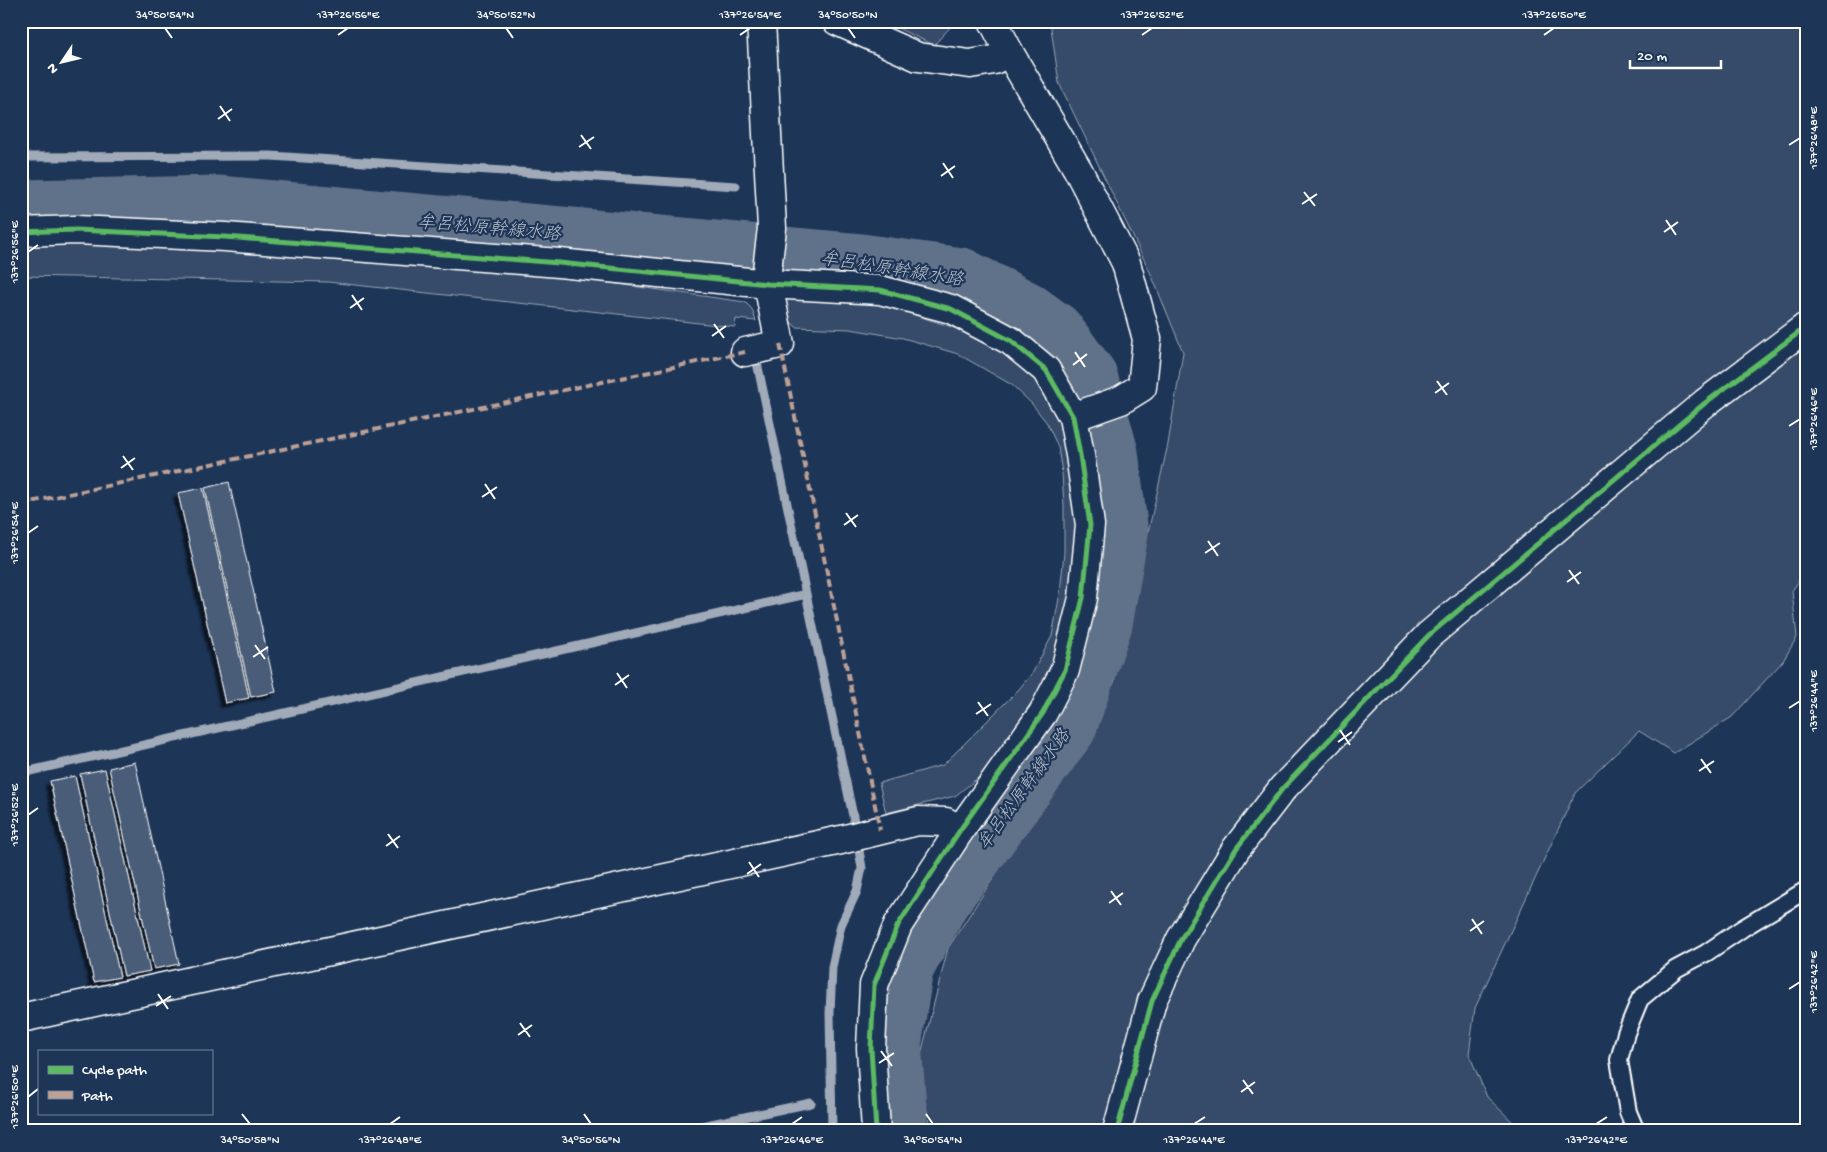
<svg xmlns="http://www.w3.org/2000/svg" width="1827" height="1152" font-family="'Gochi Hand','Klee One',sans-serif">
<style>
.green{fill:#364b69;stroke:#9aa5b4}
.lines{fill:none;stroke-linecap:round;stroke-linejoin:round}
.stream{stroke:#a0aab8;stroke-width:9}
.river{stroke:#617289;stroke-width:55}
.building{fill:#4a5d79;stroke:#fff;filter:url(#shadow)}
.lane-casing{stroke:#fff;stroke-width:20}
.street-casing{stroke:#fff;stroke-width:31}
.lane{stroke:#1d3557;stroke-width:16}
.street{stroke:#1d3557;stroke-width:28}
.quiet{stroke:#bda197;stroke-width:4;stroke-dasharray:8 4;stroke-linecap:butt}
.cycleway-casing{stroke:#1d3557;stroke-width:8}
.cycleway{stroke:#5cba63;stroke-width:5}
.ticks{fill:none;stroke:#fff;stroke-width:2}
.labels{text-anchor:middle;stroke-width:4.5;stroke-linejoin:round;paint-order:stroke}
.water-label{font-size:18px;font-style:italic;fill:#b8c0ca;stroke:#1d3557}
.neatline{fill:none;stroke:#fff;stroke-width:2}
.ticks-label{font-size:12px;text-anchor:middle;fill:#fff}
</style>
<defs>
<filter id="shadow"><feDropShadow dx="-4.5" dy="4.5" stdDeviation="1" flood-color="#0009"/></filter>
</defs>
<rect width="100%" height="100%" fill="#1d3557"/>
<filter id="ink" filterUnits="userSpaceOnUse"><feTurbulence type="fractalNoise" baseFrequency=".02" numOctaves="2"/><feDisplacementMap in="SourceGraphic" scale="10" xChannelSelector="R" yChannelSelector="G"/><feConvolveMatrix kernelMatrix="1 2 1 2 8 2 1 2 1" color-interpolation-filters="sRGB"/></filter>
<g filter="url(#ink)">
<!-- green -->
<g class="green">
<polygon points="882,21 956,21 934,45"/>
<polygon points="1050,21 1806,21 1806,570 1792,591 1797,637 1783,661 1732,717 1674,753 1639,731 1575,793 1475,1008 1469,1054 1487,1097 1522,1131 931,1131 918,1066 948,948 1051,789 1114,683 1168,444 1183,352 1151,274 1059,83"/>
<polygon points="21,244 60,244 209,248 539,273 745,302 752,309 756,321 736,319 735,327 328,282 21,276"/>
<polygon points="786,296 874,302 949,326 991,342 1026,365 1063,418 1078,513 1076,560 1065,624 1045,682 984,773 955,796 886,813 879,783 943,765 1019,689 1033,672 1052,636 1060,593 1064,553 1064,506 1062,473 1058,447 1047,423 1032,404 1012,385 958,354 903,338 850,329 796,327 784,315"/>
</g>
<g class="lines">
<!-- stream -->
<g class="stream">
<polyline points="21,157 271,156 736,186"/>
<polyline points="755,353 853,816 862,868 857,891 841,925 832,967 830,1013 832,1131"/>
<polyline points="21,773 802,595"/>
<polyline points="678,1131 811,1103"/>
</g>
<!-- river -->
<polyline class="river" points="21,207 218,203 861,261 961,275 1027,309 1056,330 1090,376 1111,453 1121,533 1105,624 1069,728 941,903 906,969 894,1045 901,1131"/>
</g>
<!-- building -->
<g class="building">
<polygon points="229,482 276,692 251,697 205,488"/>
<polygon points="203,488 249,698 225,703 178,493"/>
<polygon points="135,762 179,964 154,969 109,768"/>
<polygon points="105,769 150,971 124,976 80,774"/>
<polygon points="75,776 120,977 94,982 50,781"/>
</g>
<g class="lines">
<defs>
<polyline id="lane" points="1636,1131 1628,1112 1619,1060 1626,1033 1640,999 1676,969 1706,953 1743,928 1806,890"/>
<g id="street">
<polyline points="837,21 918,57 970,64 994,60 1009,52"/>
<polyline points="993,21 1009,52 1078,170 1126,263 1147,339 1142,387 1121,400 1073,417"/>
<polyline points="21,232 76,230 225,237 559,263 768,284 880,290 951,309 1011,341 1046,370 1073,417 1080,455 1090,525 1083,598 1065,670 1043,713 960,830 898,925 874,985 871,1048 876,1131"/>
<polyline points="745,352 780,344 768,284 767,270 772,228 761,21"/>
<polyline points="21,1018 841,840 918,821 946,822 960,830"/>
<polyline points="1117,1131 1152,1001 1181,939 1236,849 1283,788 1429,635 1705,403 1806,327"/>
</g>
</defs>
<!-- lane casing -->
<use href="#lane" class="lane-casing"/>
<!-- street casing -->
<use href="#street" class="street-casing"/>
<!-- lane -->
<use href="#lane" class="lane"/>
<!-- street -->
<use href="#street" class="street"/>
<!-- quiet -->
<g class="quiet">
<polyline points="780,344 880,830"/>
<polyline points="21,504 745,352"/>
</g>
<defs>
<g id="cycleway">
<polyline points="21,232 76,230 225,237 559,263 768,284 880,290 951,309 1011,341 1046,370 1073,417 1080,455 1090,525 1083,598 1065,670 1043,713 960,830 898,925 874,985 871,1048 876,1131"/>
<polyline points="1117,1131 1152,1001 1181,939 1236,849 1283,788 1429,635 1705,403 1806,327"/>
</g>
</defs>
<!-- cycleway casing -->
<use href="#cycleway" class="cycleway-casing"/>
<!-- cycleway -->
<use href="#cycleway" class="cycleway"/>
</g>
</g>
<!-- ticks -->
<path class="ticks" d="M165 28 172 38M506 28 513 38M848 28 855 38M338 35 348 28M740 35 750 28M1142 35 1152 28M1544 35 1554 28M220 106 230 121M218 119 232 109M581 135 591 149M1789 145 1800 138M579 147 594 137M943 163 953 178M941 176 955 166M1304 192 1315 206M1302 204 1317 194M1666 220 1676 235M1664 232 1678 222M28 252 38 245M352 295 362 310M350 308 364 298M714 324 724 338M712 336 726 326M1075 352 1085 367M1073 365 1087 354M1437 381 1447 395M1435 393 1449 383M1789 426 1800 419M123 456 133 470M121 468 135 458M485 484 495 499M482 497 497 487M846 513 856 527M844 525 858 515M28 533 38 526M1208 541 1218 556M1205 553 1220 543M1569 570 1579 584M1567 582 1581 572M255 645 265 659M253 657 268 647M617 673 627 688M615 685 629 675M978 702 988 716M1789 708 1800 701M976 714 991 704M1340 730 1350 745M1338 742 1352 732M1701 759 1711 773M1699 771 1714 761M28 815 38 808M388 834 398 848M386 846 400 836M749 862 759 877M747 874 761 864M1111 891 1121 905M1109 903 1123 893M1472 919 1482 934M1470 931 1484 921M1789 989 1800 982M158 994 168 1009M156 1006 171 996M520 1023 530 1037M518 1035 532 1025M881 1051 892 1066M879 1063 894 1053M1243 1080 1253 1094M1241 1092 1255 1082M28 1097 38 1089M242 1114 250 1124M584 1114 591 1124M926 1114 933 1124M390 1124 400 1117M792 1124 802 1117M1194 1124 1205 1117M1596 1124 1607 1117"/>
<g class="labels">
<!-- water labels -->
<g class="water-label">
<text transform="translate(489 227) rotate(5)" y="6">牟呂松原幹線水路</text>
<text transform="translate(892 268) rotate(9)" y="6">牟呂松原幹線水路</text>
<text transform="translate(1023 789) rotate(-54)" y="6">牟呂松原幹線水路</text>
</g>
</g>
<!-- margin -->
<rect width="1827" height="1152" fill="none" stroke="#1d3557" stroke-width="55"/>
<!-- legend -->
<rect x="38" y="1050" width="175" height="65" fill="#1d3557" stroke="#77869a"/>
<rect x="48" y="1066" width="25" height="8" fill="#5cba63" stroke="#77869a"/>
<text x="82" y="1074" font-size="15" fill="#ffffff">Cycle path</text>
<rect x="48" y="1091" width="25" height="8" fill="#bda197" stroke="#77869a"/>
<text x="82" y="1100" font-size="15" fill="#ffffff">Path</text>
<!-- north arrow -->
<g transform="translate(62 62) rotate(235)" stroke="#1d3557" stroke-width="4" paint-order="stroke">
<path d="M0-4L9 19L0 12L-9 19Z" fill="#ffffff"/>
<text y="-8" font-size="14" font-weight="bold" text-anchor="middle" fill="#ffffff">N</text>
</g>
<!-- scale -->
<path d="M1630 60v8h91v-8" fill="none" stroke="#ffffff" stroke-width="2.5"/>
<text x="1637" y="60" font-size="15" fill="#ffffff" stroke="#1d3557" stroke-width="4" paint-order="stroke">20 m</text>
<rect x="28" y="28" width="1772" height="1096" class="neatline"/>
<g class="ticks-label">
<text x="165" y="18">34°50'54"N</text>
<text x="348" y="18">137°26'56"E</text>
<text x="506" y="18">34°50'52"N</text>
<text x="750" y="18">137°26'54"E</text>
<text x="848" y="18">34°50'50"N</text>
<text x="1152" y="18">137°26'52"E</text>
<text x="1554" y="18">137°26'50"E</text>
<text transform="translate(1813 138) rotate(-90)" y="4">137°26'48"E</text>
<text transform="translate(14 252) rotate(-90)" y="4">137°26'56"E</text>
<text transform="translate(1813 419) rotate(-90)" y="4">137°26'46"E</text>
<text transform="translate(14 533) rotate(-90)" y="4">137°26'54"E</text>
<text transform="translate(1813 701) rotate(-90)" y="4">137°26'44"E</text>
<text transform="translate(14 815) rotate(-90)" y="4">137°26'52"E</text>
<text transform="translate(1813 982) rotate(-90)" y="4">137°26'42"E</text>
<text transform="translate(14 1097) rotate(-90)" y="4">137°26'50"E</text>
<text x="250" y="1143">34°50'58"N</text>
<text x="390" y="1143">137°26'48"E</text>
<text x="591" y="1143">34°50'56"N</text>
<text x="792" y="1143">137°26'46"E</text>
<text x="933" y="1143">34°50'54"N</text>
<text x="1194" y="1143">137°26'44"E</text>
<text x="1596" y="1143">137°26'42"E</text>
</g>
</svg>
